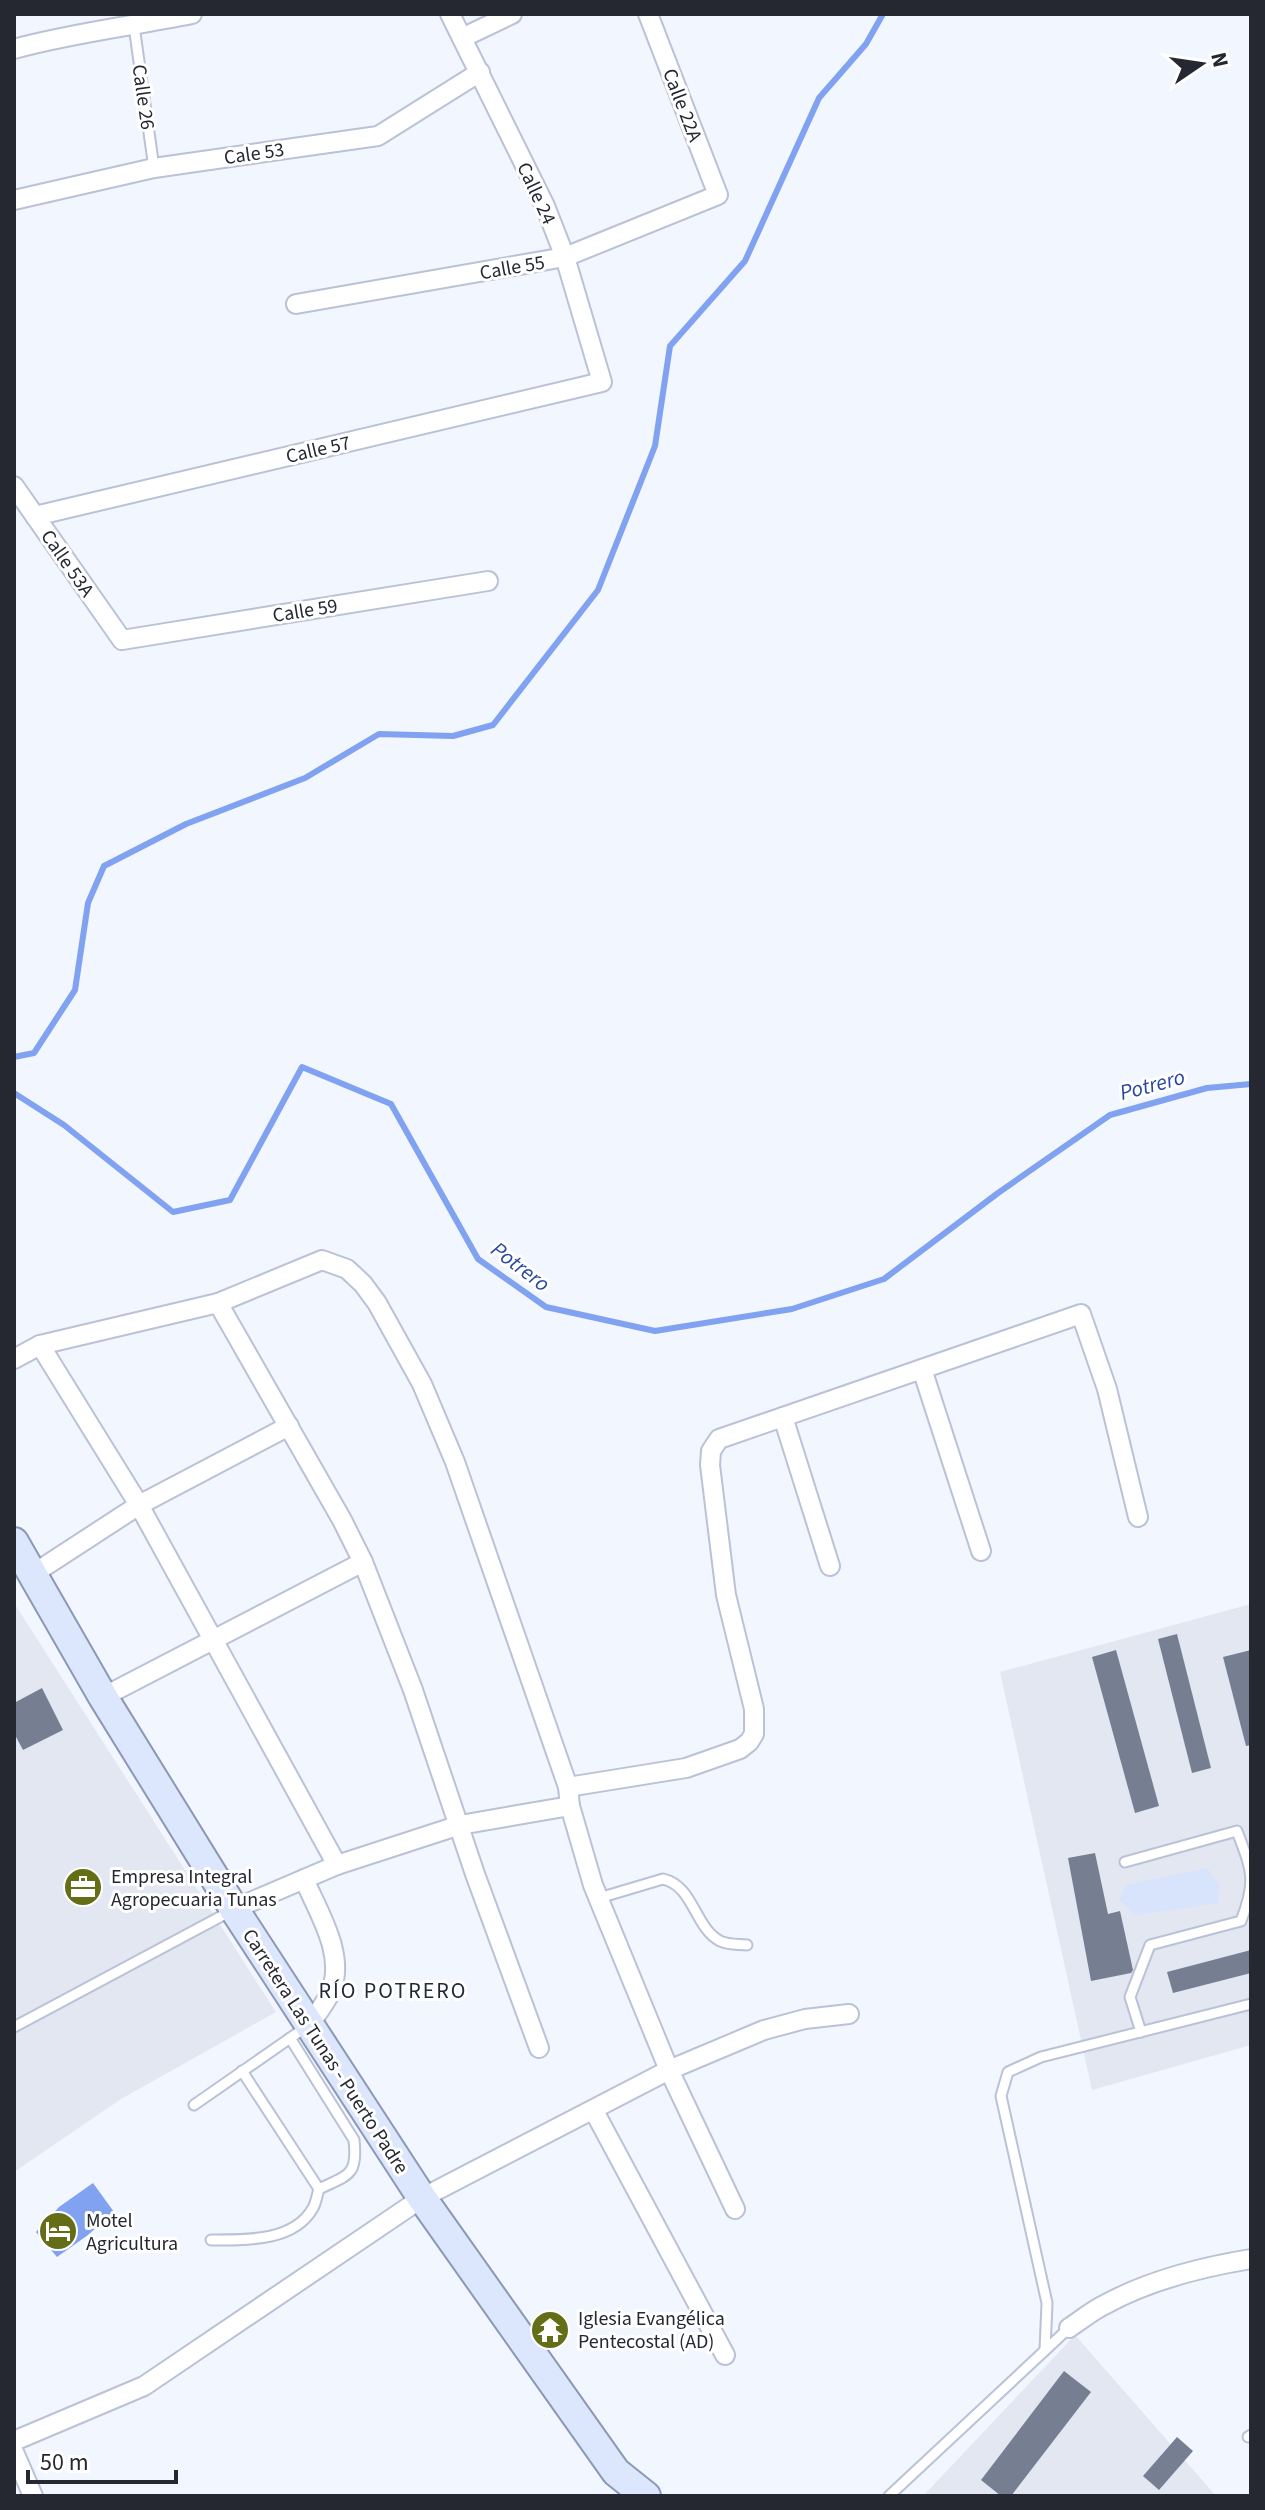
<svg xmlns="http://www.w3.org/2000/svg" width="1265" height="2510" font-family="'Source Sans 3',sans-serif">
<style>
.built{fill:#e2e7f2}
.green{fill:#d8e3fc}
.water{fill:#81a2f1}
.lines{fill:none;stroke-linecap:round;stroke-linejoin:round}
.stream{stroke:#81a2f1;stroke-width:6}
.building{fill:#767f92}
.lane-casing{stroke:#b9c2d6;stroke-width:13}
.street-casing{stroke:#b9c2d6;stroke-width:22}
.primary-casing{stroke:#8c98b4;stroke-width:32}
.lane{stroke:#fff;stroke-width:9}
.street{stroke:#fff;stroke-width:18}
.primary{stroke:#dce6fd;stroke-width:28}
.labels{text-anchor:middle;stroke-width:6;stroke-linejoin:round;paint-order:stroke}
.street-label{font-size:20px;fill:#252830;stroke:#fff}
.poi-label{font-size:20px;fill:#252830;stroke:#fff;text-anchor:start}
.water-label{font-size:22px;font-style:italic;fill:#2847a1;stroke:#fff}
.neighbourhood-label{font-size:22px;letter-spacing:2px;fill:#222939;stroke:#fff}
</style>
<rect width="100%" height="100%" fill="#f2f6fe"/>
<!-- built -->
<g class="built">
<polygon points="14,1603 276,2012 121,2099 14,2172"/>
<polygon points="1251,1604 1251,2045 1092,2090 1000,1672"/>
<polygon points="1075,2335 1216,2496 923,2496"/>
</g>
<!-- green -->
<polygon class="green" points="1207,1868 1219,1884 1218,1903 1136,1915 1119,1900 1126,1885"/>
<!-- water -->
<polygon class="water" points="93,2183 114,2212 88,2235 57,2257 36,2232 59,2207"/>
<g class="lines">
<!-- stream -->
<g class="stream">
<polyline points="14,1057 34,1053 75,990 88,903 104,866 186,824 305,778 379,734 453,736 493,725 598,590 655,446 670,346 745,261 819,98 866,44 883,14"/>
<polyline points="14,1093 64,1125 173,1212 230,1200 302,1067 391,1104 478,1259 546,1307 655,1331 792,1309 884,1279 998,1193 1110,1115 1207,1088 1251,1084"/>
</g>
</g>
<!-- building -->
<g class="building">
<polygon points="1177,1634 1211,1768 1192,1773 1158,1639"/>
<polygon points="1116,1650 1159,1806 1135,1813 1092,1657"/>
<polygon points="1251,1650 1251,1745 1246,1746 1223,1657"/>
<polygon points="42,1688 63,1730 23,1750 14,1733 14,1703"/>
<polygon points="1095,1853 1108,1914 1120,1911 1133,1970 1131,1973 1091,1981 1068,1858"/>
<polygon points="1251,1950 1251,1973 1173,1993 1167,1972"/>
<polygon points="1064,2371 1091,2392 1011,2496 1001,2496 981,2480"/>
<polygon points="1177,2437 1193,2451 1159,2490 1143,2476"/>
</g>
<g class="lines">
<defs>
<g id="lane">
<polyline points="134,26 154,168"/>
<path d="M1125 1862 1237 1831C1252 1871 1257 1880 1241 1921L1150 1945 1130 1997 1141 2032"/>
<path d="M599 1898 663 1879C694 1886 694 1927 720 1941 728 1945 738 1944 747 1945"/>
<polyline points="14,2027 231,1911"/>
<path d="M290 2038 354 2140C358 2176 348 2175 319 2189"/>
<polyline points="194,2105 306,2027"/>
<path d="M211 2240C245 2240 294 2242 313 2208 316 2203 317 2195 319 2189L242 2071"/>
<polyline points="1045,2350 1047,2303 1001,2096 1008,2072 1041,2057 1251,2004"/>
<polyline points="1248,2437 1251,2435"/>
<polyline points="889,2496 1069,2328"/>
</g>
<g id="street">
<polyline points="462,38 512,14"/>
<path d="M14 49C72 33 133 26 192 14"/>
<polyline points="14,200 154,168 378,136 480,72"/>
<polyline points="296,304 565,257 718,195 648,14"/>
<polyline points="14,486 122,640 488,581"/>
<polyline points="35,516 602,382 565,257 545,206 450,14"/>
<polyline points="218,1303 342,1520 363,1562 413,1690 475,1874 539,2048"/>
<polyline points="40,1345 139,1505 337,1865"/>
<polyline points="14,1359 40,1345 218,1303 322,1260 347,1269 363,1284 377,1303 422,1384 455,1462 568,1787 570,1806 593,1885 669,2070 735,2209"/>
<polyline points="922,1369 981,1551"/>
<polyline points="783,1417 830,1566"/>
<polyline points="33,1574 139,1505 289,1426"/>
<polyline points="103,1697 363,1562"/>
<polyline points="568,1787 686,1768 740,1749 749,1742 754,1734 754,1709 726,1595 710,1465 711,1451 719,1439 1081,1314 1107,1389 1138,1517"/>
<path d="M304 1879C318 1912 347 1956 330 1993 325 2004 316 2015 309 2025"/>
<polyline points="234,1909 337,1865 460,1825 570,1806"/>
<polyline points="594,2111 725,2355"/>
<path d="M1069 2328C1081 2320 1093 2310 1106 2304 1150 2280 1202 2267 1251 2259"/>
<polyline points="14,2441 144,2386 422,2198 669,2070 764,2030 805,2019 849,2014"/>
<polyline points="14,2452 33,2496"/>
</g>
<polyline id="primary" points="14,1542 103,1697 234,1909 422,2198 616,2472 646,2496"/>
</defs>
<!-- lane casing -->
<use href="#lane" class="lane-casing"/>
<!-- street casing -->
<use href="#street" class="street-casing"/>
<!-- primary casing -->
<use href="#primary" class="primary-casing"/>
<!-- lane -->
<use href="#lane" class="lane"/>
<!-- street -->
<use href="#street" class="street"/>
<!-- primary -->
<use href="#primary" class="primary"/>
</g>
<!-- icons -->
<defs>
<symbol id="office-disc" viewBox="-11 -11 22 22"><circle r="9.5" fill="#646e16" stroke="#fff"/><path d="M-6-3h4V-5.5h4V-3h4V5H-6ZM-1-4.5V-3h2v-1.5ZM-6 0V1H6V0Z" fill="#fff"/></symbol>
<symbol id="hotel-disc" viewBox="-11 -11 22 22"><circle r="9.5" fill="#646e16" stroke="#fff"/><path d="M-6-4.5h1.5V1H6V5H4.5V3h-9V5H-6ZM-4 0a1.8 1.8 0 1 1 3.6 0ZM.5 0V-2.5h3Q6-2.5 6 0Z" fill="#fff"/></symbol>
<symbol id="temple-disc" viewBox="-11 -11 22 22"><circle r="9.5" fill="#646e16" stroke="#fff"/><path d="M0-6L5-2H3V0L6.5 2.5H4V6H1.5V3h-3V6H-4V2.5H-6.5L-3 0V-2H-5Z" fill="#fff"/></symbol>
</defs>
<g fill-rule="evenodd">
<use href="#office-disc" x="61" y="1865" width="44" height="44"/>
<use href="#hotel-disc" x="36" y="2209" width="44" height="44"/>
<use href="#temple-disc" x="528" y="2308" width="44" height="44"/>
</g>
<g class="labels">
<!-- street labels -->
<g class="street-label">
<text transform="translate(144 97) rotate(82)" y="7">Calle 26</text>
<text transform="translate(683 105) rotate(69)" y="7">Calle 22A</text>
<text transform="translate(254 153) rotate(-8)" y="7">Cale 53</text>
<text transform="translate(537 193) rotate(65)" y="7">Calle 24</text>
<text transform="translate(512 267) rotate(-10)" y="7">Calle 55</text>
<text transform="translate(318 449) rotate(-13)" y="7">Calle 57</text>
<text transform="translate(68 563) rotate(55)" y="7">Calle 53A</text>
<text transform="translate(305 610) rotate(-9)" y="7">Calle 59</text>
<text transform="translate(326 2051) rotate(57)" y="7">Carretera Las Tunas - Puerto Padre</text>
</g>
<!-- poi labels -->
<g class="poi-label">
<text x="111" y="1883">Empresa Integral<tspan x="111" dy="23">Agropecuaria Tunas</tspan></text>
<text x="86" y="2227">Motel<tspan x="86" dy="23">Agricultura</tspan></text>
<text x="578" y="2325">Iglesia Evangélica<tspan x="578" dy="23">Pentecostal (AD)</tspan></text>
</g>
<!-- water labels -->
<g class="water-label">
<text transform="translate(1152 1084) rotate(-15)" y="8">Potrero</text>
<text transform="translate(521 1266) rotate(37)" y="8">Potrero</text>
</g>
<!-- neighbourhood labels -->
<g class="neighbourhood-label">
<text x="393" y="1998">RÍO POTRERO</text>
</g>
</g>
<!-- border -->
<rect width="1265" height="2510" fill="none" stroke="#252830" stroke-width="32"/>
<!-- north arrow -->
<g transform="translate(1201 64) rotate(77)" stroke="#ffffff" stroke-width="6" paint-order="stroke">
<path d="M0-6L14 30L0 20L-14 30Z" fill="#252830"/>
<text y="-12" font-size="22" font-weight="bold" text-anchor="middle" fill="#252830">N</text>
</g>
<!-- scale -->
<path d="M28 2470v12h148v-12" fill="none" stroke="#252830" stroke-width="4"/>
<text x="40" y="2470" font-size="24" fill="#252830" stroke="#ffffff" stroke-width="6" paint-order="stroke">50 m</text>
</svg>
